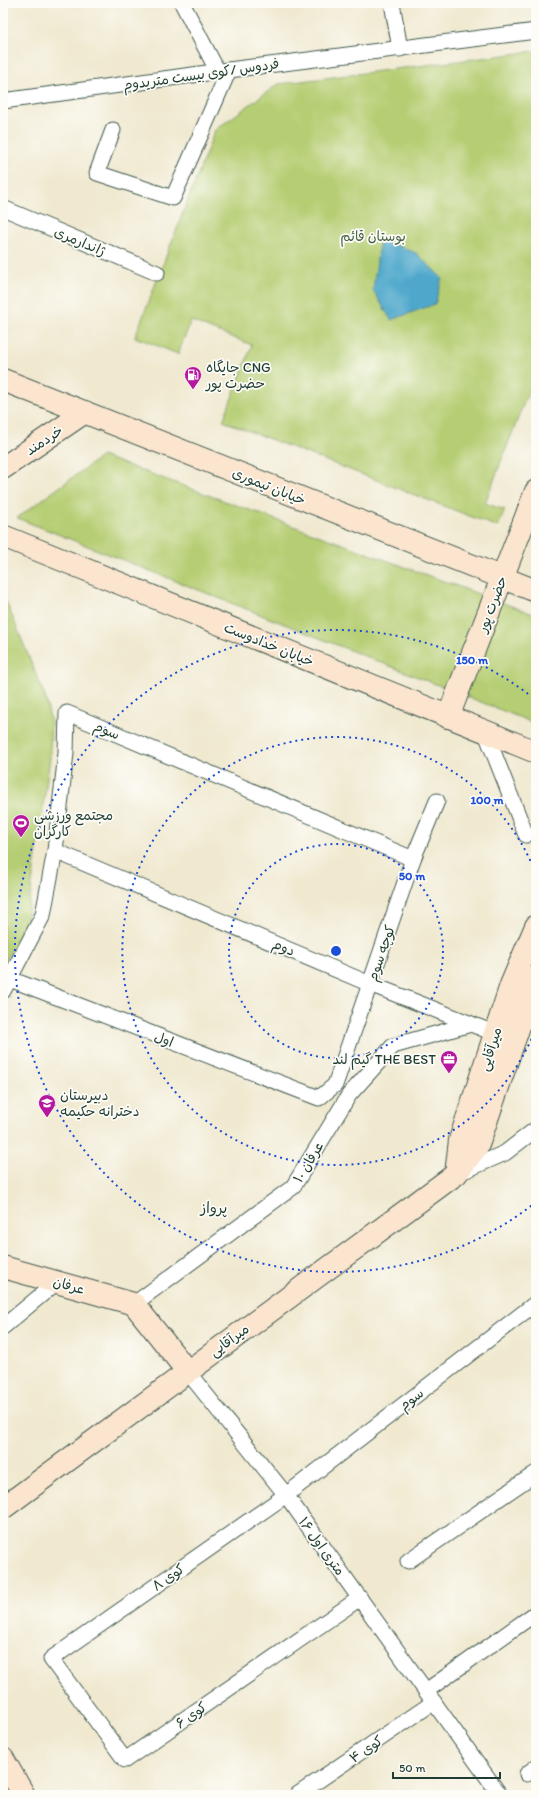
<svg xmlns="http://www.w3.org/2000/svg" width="539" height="1798" font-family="Itim,'Playpen Sans Arabic',sans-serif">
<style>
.green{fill:#b6ce73;stroke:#6a8654}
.water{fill:#4fa8cc;stroke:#377280}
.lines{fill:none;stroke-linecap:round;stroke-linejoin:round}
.street-casing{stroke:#3e574b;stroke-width:17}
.secondary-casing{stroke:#3e574b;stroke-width:24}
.street{stroke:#fff;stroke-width:15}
.secondary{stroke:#fbe5cf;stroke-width:22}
.ring{fill:none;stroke:#1d4ed8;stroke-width:2;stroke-dasharray:2 4}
.labels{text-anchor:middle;stroke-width:3.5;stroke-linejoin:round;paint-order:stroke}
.street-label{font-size:14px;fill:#1f3d34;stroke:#fdfcf7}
.park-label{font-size:14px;fill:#456144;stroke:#fdfcf7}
.poi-label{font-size:14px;fill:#1f3d34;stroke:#fdfcf7;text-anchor:start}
.neighbourhood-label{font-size:15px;fill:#1f3d34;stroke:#fdfcf7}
.centre{fill:#1d4ed8;stroke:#fdfcf7;stroke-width:2}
.ring-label{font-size:12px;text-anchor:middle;font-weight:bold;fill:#1d4ed8;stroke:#fdfcf7;stroke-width:3.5;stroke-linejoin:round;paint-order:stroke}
</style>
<rect width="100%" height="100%" fill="#fdfcf7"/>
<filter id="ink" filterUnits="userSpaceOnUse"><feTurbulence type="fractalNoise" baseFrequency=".025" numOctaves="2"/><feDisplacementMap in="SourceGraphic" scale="8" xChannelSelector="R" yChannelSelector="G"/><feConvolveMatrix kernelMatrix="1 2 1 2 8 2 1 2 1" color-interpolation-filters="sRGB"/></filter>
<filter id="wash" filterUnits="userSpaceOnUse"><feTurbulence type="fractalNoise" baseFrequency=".012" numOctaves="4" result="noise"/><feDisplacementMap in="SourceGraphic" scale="16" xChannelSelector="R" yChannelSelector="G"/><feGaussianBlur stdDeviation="0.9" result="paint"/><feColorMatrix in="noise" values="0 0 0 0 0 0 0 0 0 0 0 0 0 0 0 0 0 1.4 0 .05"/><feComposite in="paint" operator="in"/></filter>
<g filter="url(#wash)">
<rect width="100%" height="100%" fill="#f0e9d0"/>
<!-- green -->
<g class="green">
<polygon points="536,51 536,372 485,503 505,510 498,527 223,421 252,345 191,321 178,354 135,337 215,130 278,84"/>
<polygon points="102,456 536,615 536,724 17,518"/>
<polygon points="3,594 45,696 51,723 50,758 27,919 18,940 3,964"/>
</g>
<!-- water -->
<polygon class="water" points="380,238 416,253 442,278 435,304 391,320 373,290"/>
</g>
<g filter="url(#ink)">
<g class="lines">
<defs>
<g id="street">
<polyline points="182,3 218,72"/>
<polyline points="392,3 400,49"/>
<polyline points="3,101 229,70 536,31"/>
<polyline points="113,130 97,173 173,198 229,70"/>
<polyline points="3,208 157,273"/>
<polyline points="485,731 526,835"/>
<polyline points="55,851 370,984 504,1037"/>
<polyline points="10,979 319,1098 335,1085 413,859 437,801"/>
<polyline points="3,991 43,915 55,851 66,753 67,713 413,859"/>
<polyline points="459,1173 505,1153 536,1129"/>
<polyline points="134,1304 293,1187 349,1095 393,1046 471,1024"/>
<polyline points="3,1327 58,1281"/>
<polyline points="187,1371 286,1495 500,1795"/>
<polyline points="408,1561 536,1473"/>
<polyline points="360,1598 125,1760 51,1659 286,1495 536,1303"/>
<polyline points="426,1691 536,1613"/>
<polyline points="527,1774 536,1767"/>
<polyline points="297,1795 434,1702"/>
</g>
<g id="secondary">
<polyline points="3,380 536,591"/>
<polyline points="3,468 85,412"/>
<polyline points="3,536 536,752"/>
<polyline points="448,717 536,491"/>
<polyline points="456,1174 460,1140 511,985 536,926"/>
<polyline points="3,1267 134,1304 187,1371"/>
<polyline points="3,1508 456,1174 478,1145 536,977"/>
<polyline points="3,1759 24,1795"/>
</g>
</defs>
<!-- street casing -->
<use href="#street" class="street-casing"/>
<!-- secondary casing -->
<use href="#secondary" class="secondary-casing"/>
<!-- street -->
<use href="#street" class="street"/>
<!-- secondary -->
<use href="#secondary" class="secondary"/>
</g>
</g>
<!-- distance rings -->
<g class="ring">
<circle cx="336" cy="951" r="107"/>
<path d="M536 1028A214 214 0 1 1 536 874"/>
<path d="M536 1202A321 321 0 1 1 536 700"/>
</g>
<!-- icons -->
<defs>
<symbol id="fuel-pin" viewBox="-11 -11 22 30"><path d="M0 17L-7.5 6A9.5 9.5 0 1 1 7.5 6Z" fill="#b5179e" stroke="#fdfcf7"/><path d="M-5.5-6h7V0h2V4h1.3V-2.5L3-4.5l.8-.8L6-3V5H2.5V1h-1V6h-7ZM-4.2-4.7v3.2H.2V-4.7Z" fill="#fff"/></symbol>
<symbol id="stadium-pin" viewBox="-11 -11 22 30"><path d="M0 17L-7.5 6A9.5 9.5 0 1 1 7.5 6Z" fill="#b5179e" stroke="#fdfcf7"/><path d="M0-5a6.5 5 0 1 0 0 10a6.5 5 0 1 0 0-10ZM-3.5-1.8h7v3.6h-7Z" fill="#fff"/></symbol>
<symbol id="office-pin" viewBox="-11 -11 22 30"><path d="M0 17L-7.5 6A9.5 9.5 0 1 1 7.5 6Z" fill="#b5179e" stroke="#fdfcf7"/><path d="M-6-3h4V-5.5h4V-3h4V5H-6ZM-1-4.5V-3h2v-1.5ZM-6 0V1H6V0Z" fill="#fff"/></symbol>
<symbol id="school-pin" viewBox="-11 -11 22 30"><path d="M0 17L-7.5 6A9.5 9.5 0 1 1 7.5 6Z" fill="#b5179e" stroke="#fdfcf7"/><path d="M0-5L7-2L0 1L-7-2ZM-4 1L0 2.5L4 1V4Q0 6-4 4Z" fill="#fff"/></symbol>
</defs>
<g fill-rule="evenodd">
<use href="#fuel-pin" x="183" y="365" width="20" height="27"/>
<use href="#stadium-pin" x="11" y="813" width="20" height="27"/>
<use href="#office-pin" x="439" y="1049" width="20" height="27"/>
<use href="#school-pin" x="37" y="1093" width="20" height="27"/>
</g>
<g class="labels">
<!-- street labels -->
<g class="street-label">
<text transform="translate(201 74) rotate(-8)" y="5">فردوس /کوی بیست متریدوم</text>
<text transform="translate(80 241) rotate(23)" y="5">ژاندارمری</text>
<text transform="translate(44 440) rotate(-34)" y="5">خردمند</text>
<text transform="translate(269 486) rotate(22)" y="5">خیابان تیموری</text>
<text transform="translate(492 604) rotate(-69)" y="5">حضرت پور</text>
<text transform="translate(269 644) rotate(22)" y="5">خیابان خدادوست</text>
<text transform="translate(107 730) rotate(23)" y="5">سوم</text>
<text transform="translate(284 947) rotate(23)" y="5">دوم</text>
<text transform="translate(381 953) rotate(-71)" y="5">کوچه سوم</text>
<text transform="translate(164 1039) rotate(21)" y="5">اول</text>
<text transform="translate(490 1049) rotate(-72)" y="5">میرآقایی</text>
<text transform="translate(308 1162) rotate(-59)" y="5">عرفان ۱۰</text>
<text transform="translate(69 1285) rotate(16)" y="5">عرفان</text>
<text transform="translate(229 1340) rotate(-36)" y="5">میرآقایی</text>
<text transform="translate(411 1399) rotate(-37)" y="5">سوم</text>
<text transform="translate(322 1546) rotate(54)" y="5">۱۶ متری اول</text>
<text transform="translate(168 1577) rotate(-35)" y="5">کوی ۸</text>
<text transform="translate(191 1715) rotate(-35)" y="5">کوی ۶</text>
<text transform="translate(366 1749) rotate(-34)" y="5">کوی ۴</text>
</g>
<!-- park labels -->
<g class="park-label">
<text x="373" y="241">بوستان قائم</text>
</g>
<!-- poi labels -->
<g class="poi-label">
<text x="206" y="372">جایگاه CNG<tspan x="206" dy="16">حضرت پور</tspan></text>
<text x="34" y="820">مجتمع ورزشی<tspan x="34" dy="16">کارگران</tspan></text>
<text x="436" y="1064" text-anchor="end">گیم لند THE BEST</text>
<text x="60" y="1100">دبیرستان<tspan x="60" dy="16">دخترانه حکیمه</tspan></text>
</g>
<!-- neighbourhood labels -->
<g class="neighbourhood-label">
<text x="214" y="1213">پرواز</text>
</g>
</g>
<circle cx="336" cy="951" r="6" class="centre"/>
<g class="ring-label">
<text x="472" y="664">150 m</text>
<text x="487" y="804">100 m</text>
<text x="412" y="880">50 m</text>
</g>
<!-- margin -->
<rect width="539" height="1798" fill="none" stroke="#fdfcf7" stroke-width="16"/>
<!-- scale -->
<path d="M393 1772v6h107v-6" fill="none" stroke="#1f3d34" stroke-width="2"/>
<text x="399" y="1772" font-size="12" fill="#1f3d34" stroke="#fdfcf7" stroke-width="3" paint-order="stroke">50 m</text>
</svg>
